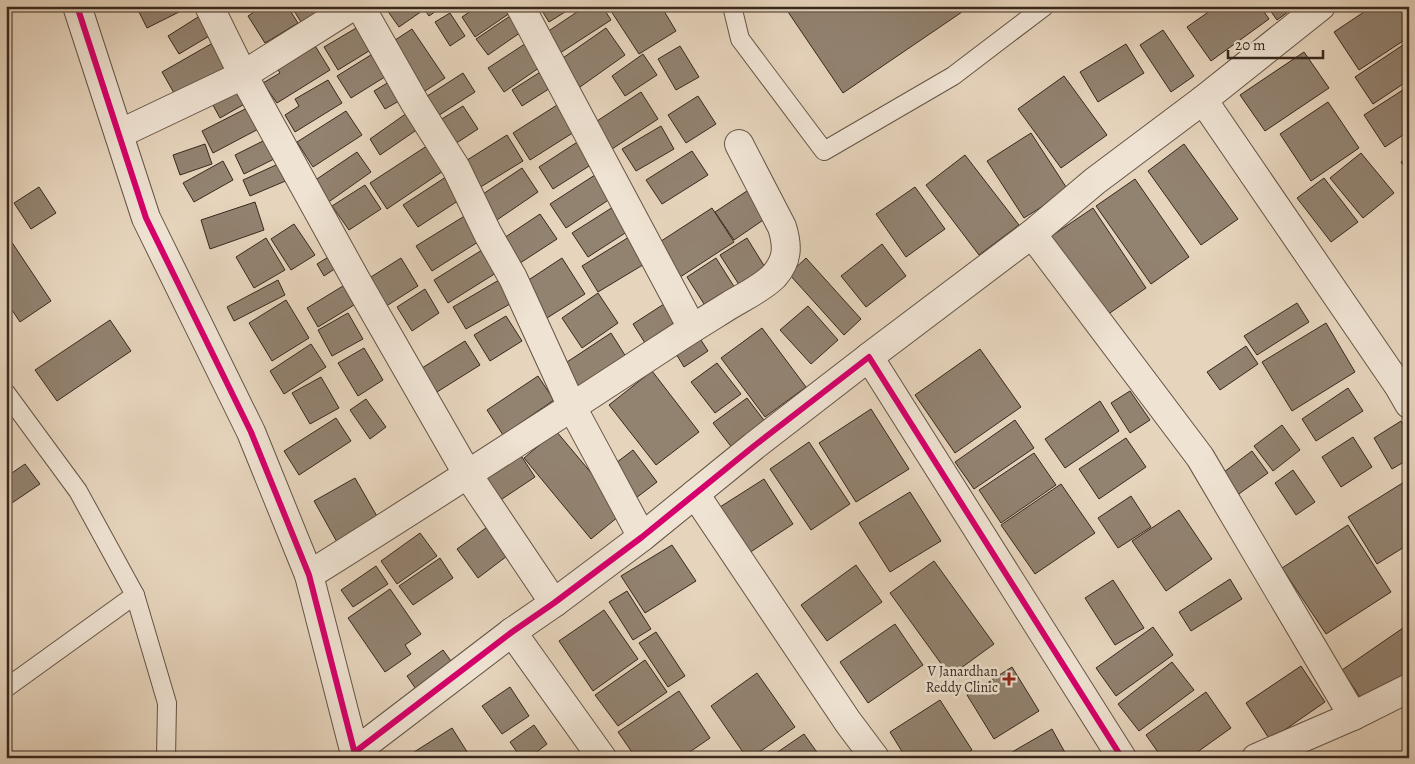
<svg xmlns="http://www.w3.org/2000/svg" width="1415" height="764" font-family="Alegreya,serif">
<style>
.building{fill:#928270;stroke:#38291d}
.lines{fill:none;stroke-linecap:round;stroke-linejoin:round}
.lane-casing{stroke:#645445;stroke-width:20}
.street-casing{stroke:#645445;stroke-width:30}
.lane{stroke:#efe3d3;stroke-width:18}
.street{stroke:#efe3d3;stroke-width:28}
.cycleway-casing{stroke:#efe3d3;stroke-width:9}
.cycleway{stroke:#d6006c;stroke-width:6}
.poi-dot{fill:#8f2418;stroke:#efe3d3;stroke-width:2}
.labels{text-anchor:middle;stroke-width:5;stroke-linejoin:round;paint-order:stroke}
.poi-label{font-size:14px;fill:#38291d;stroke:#efe3d3;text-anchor:end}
</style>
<rect width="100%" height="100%" fill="#e6d4bc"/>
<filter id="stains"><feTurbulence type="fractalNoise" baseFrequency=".004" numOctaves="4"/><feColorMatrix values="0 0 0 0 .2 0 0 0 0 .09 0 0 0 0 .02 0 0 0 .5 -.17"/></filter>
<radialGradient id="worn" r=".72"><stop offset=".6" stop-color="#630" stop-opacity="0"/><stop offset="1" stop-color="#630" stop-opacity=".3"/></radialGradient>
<!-- building -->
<g class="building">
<polygon points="136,6 191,6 147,28"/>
<polygon points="247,6 259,6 251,12"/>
<polygon points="263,6 287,6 298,23 265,43 248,16"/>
<polygon points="291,6 326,6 301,22"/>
<polygon points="392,6 419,6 422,11 399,27 387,10"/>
<polygon points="422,6 443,6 429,16"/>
<polygon points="478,6 505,6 510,13 475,37 462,17"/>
<polygon points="539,6 572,6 573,7 549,22"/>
<polygon points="586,6 602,6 611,20 560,53 547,32"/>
<polygon points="618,6 661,6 676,31 639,54 611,11"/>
<polygon points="784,6 958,6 962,12 843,93"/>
<polygon points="1217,6 1260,6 1269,19 1211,61 1187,27"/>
<polygon points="1267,6 1296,6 1277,20"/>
<polygon points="1373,6 1409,6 1409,37 1359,70 1334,32"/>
<polygon points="209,10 221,29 179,54 168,36"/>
<polygon points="450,13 465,36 450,46 435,22"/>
<polygon points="513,14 524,30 488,55 476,39"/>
<polygon points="363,24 377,46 338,70 324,47"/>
<polygon points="606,28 625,55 580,87 560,60"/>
<polygon points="412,29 445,78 419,95 386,46"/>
<polygon points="1163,30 1194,76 1171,92 1140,45"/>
<polygon points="309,36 330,70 277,103 263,83 280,73 271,59"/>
<polygon points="218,40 234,69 178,100 162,72"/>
<polygon points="531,40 546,63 504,92 488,68"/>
<polygon points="1409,41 1409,80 1373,104 1355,77"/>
<polygon points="1126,44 1144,73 1098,102 1080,72"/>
<polygon points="680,46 699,77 676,90 658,59"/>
<polygon points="1304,52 1329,88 1265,131 1240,95"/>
<polygon points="374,53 388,75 351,98 337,76"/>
<polygon points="643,54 657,75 625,96 612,76"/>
<polygon points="545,69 555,85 522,106 512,90"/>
<polygon points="463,73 475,92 433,119 421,100"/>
<polygon points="1064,76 1107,135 1061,168 1018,109"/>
<polygon points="394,79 406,97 385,109 374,91"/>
<polygon points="235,80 248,102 220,118 208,96"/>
<polygon points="328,80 342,103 295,132 285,115 299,106 295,99"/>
<polygon points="1409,86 1409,131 1385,147 1364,115"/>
<polygon points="641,92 658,119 612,149 594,123"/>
<polygon points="698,96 716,124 686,143 668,115"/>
<polygon points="565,100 582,127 530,160 513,133"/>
<polygon points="1328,102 1359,148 1311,181 1280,134"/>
<polygon points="255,104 266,125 213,153 202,131"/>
<polygon points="463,106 478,129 455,144 440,120"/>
<polygon points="346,111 362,135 313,167 297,142"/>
<polygon points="407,113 418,129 380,155 370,139"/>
<polygon points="661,126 674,149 636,171 622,149"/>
<polygon points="1031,133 1068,190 1024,218 987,161"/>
<polygon points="275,135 284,154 244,174 235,155"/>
<polygon points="507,135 523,161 479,188 464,162"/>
<polygon points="582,139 597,161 553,189 539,167"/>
<polygon points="436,140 452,165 387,209 370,183"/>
<polygon points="205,144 212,164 180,175 173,155"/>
<polygon points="1184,144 1238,219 1201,245 1148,171"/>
<polygon points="692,151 708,175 662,204 646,180"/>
<polygon points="357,152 371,172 323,206 308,185"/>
<polygon points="1361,153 1394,193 1363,218 1330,178"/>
<polygon points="965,155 1019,225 979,255 926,185"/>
<polygon points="1409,157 1409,173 1401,162"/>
<polygon points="287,160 295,177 250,196 243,180"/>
<polygon points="223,161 233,180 194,202 183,183"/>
<polygon points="522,168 538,192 491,224 474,200"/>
<polygon points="452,173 467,195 418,227 403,205"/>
<polygon points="598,173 613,197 566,228 550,204"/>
<polygon points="1324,178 1358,222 1331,242 1297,198"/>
<polygon points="1135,179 1189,257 1151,284 1096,206"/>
<polygon points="365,185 381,209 349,230 332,206"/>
<polygon points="39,187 56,213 31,229 14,203"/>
<polygon points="753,187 772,214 734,240 715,212"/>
<polygon points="915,187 945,229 906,257 876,214"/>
<polygon points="255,202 264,230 210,249 201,220"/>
<polygon points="621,202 636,226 588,257 572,233"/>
<polygon points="712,208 734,242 674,281 652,247"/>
<polygon points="1093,208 1146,288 1104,317 1050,237"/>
<polygon points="471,212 486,237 432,271 416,246"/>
<polygon points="540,214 557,239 514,267 498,242"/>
<polygon points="294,224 315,255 291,270 271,239"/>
<polygon points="634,234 651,260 598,292 582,266"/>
<polygon points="9,238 51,301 20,322 6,301 6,240"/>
<polygon points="266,238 285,270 254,288 236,257"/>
<polygon points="747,238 771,277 745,294 720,255"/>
<polygon points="882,244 906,276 866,307 841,276"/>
<polygon points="490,245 504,268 448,303 434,280"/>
<polygon points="335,253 342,264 324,276 317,264"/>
<polygon points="401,258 418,286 380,310 363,282"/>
<polygon points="562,258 585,294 547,318 524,283"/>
<polygon points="716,258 740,296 711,315 687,277"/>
<polygon points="806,258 861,319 844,335 789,274"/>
<polygon points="504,277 517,300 466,329 453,307"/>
<polygon points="278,280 285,295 234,321 227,307"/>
<polygon points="343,286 354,305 318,327 307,308"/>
<polygon points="425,289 439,313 412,331 397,307"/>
<polygon points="598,293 618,323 582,348 562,318"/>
<polygon points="286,300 309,338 272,361 249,323"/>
<polygon points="1297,303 1309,322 1257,355 1244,336"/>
<polygon points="664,304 676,323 645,343 633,324"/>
<polygon points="808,306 838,340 811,364 780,330"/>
<polygon points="348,313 363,339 332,356 318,330"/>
<polygon points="506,316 522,341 490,361 474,335"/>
<polygon points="110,320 131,351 57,401 35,370"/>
<polygon points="1326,323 1355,372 1292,411 1262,362"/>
<polygon points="762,328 806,387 765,417 721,358"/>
<polygon points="611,333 628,360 581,390 564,364"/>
<polygon points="699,337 708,351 684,367 675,352"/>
<polygon points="465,341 480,365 437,392 422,368"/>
<polygon points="311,344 326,367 284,394 270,371"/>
<polygon points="1246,346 1258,364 1220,390 1207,372"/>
<polygon points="364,348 383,380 358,396 338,363"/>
<polygon points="980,349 1021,407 955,453 915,395"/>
<polygon points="717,363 741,394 715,413 691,382"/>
<polygon points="652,371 699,432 656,465 609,405"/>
<polygon points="538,376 554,400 503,435 487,410"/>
<polygon points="321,377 339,408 310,424 292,393"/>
<polygon points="1348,388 1363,411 1316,441 1302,419"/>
<polygon points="1130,391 1150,420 1130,433 1111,403"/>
<polygon points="747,398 766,423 733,449 713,423"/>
<polygon points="366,399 386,427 370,439 350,410"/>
<polygon points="1100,401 1119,431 1065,468 1045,439"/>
<polygon points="871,409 909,469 856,502 819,443"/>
<polygon points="336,418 351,441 299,475 284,451"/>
<polygon points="1015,420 1034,448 974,489 955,462"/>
<polygon points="1401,421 1409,434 1409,459 1392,469 1374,438"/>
<polygon points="1282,425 1300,450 1273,471 1254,446"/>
<polygon points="556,431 624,512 591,539 524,458"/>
<polygon points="1353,437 1372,467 1341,487 1322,457"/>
<polygon points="1126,438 1146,467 1099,499 1079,469"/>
<polygon points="809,442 850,504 811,530 770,469"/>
<polygon points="633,450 657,482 632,501 608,469"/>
<polygon points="518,451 535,477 499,501 481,474"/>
<polygon points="1252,451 1268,473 1236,496 1220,475"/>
<polygon points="1034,453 1056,485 1001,523 979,490"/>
<polygon points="25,464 40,484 6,507 6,477"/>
<polygon points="1293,470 1315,502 1296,515 1275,483"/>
<polygon points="355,478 378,518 337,542 314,501"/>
<polygon points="764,479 793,524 749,553 720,507"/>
<polygon points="1409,479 1409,544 1377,564 1348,517"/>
<polygon points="1061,484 1095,533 1035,574 1001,525"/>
<polygon points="910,492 941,541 890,572 859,523"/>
<polygon points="1131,496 1151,527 1118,548 1098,518"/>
<polygon points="1179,510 1212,559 1166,591 1132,541"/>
<polygon points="490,525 511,553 478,578 457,549"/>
<polygon points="1348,525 1391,592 1326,634 1282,568"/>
<polygon points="420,533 437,556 397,584 381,561"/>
<polygon points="672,545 696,581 645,613 621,576"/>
<polygon points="440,558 453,578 413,605 399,586"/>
<polygon points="934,561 994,644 950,676 890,593"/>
<polygon points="856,565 882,602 827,641 801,605"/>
<polygon points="376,566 388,584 353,607 341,590"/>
<polygon points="1230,579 1242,599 1191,631 1179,612"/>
<polygon points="1113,580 1144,628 1115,645 1085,598"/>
<polygon points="390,589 421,634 405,645 411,654 385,672 348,618"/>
<polygon points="627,591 651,629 633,640 609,602"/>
<polygon points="604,610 638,659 593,691 559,641"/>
<polygon points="895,624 923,665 868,703 840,662"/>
<polygon points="1153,627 1173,655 1116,696 1096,668"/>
<polygon points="1403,628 1409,637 1409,672 1364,703 1342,670"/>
<polygon points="656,632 685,676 668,687 639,643"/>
<polygon points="443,650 456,668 420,695 407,676"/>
<polygon points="645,660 667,692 618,726 595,695"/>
<polygon points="1172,662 1194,690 1139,731 1118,704"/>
<polygon points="1301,666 1325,702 1270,740 1246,703"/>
<polygon points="1012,667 1039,711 994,739 967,695"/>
<polygon points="757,673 795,727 751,758 747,758 711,706"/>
<polygon points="510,687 529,716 502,734 482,706"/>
<polygon points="679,691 710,738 681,758 636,758 618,732"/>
<polygon points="1206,692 1231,728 1189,758 1162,758 1146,735"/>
<polygon points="940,700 972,750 961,758 906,758 890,732"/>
<polygon points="534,725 547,744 529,758 521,758 510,742"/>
<polygon points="452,728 471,758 417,758 414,752"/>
<polygon points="1052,729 1068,758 1016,758 1012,752"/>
<polygon points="804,734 821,758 769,758"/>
</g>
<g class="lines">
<defs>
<g id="lane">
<polyline points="732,6 740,39 824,151 953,76 1045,6"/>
<polyline points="6,393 78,491 135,595 167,703 166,758"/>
<polyline points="6,688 135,595"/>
</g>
<g id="street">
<polyline points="77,6 146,218 251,432 309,575 356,758"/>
<polyline points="209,6 243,75 355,278 468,475 554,603"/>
<polyline points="360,6 415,103 456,168 488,234 513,278 572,407 642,537"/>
<polyline points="520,6 692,328"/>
<polyline points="1203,100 1398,385 1409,404"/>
<polyline points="119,134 243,75 353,6"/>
<polyline points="1032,234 1200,457 1353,716"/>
<polyline points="869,357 1032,234 1095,181 1203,100 1321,6"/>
<polyline points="695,494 848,722 875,758"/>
<path d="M309 575C427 501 543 426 659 350 683 334 706 320 730 305 745 296 762 288 774 276 788 260 788 246 782 227L739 144"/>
<polyline points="512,632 602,758"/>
<polyline points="355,752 512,632 554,603 642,537 754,446 869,357 1122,758"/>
<polyline points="1256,758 1353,716 1409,688"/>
</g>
</defs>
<!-- lane casing -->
<use href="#lane" class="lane-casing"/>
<!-- street casing -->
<use href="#street" class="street-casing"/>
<!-- lane -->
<use href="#lane" class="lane"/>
<!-- street -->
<use href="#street" class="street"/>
<defs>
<g id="cycleway">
<polyline points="77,6 146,218 251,432 309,575 356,758"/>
<polyline points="355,752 512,632 554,603 642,537 754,446 869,357 1122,758"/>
</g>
</defs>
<!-- cycleway casing -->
<use href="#cycleway" class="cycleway-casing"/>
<!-- cycleway -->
<use href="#cycleway" class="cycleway"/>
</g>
<!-- markers -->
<path class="poi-dot" d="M1006.5 671.5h5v5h5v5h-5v5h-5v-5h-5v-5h5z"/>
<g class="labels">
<!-- poi labels -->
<g class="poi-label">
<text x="998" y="676">V Janardhan<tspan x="998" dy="16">Reddy Clinic</tspan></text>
</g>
</g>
<!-- margin -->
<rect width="1415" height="764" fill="none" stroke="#e6d4bc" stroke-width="25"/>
<rect x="8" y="8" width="1400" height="749" fill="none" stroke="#38291d" stroke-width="2.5"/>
<rect x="12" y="12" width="1390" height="739" fill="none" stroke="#38291d"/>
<!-- scale -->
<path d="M1228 50v8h95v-8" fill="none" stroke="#38291d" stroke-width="2.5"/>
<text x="1235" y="50" font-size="15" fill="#38291d" stroke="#efe3d3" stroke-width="4" paint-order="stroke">20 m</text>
<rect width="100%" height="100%" filter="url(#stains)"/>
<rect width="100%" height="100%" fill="url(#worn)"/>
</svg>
